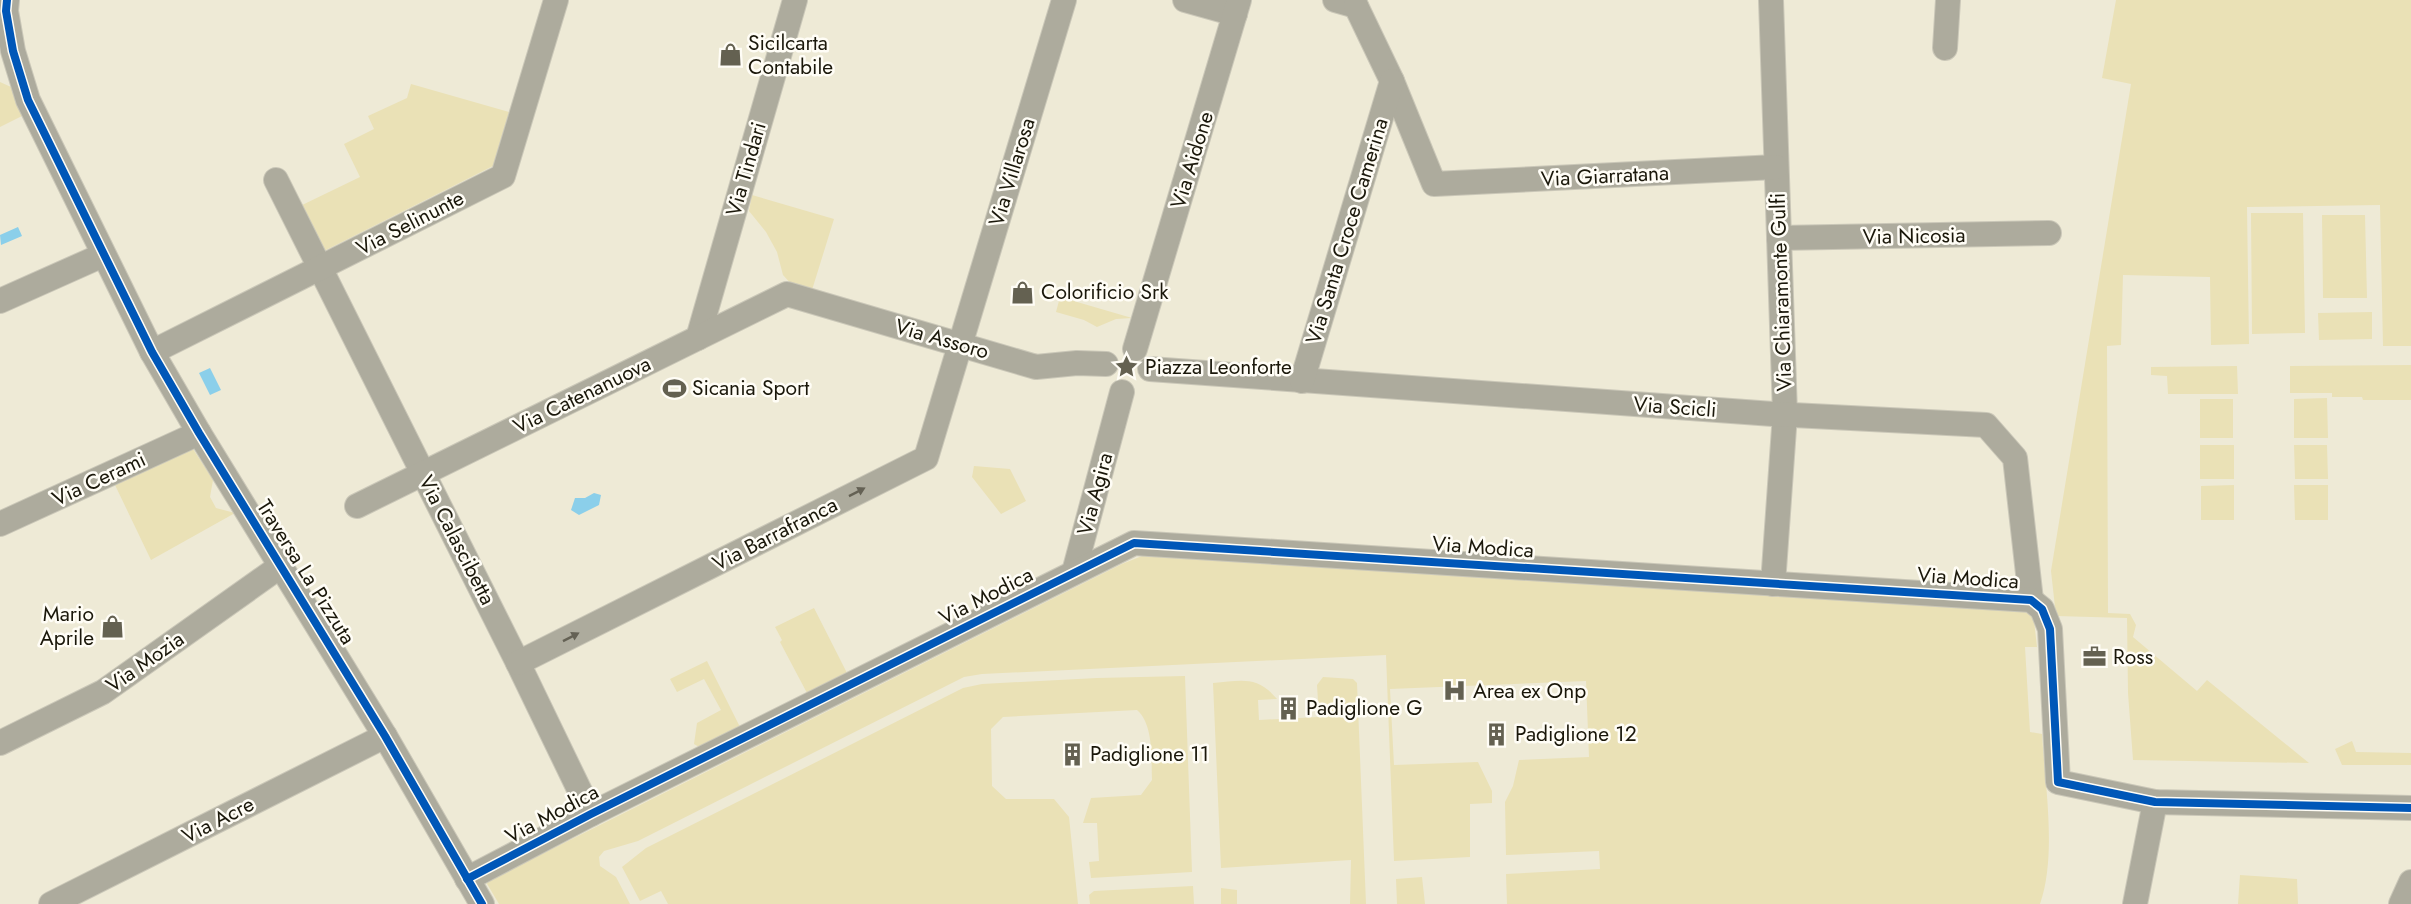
<svg xmlns="http://www.w3.org/2000/svg" width="2411" height="904" font-family="Jost,sans-serif">
<style>
.green{fill:#eae1b6}
.water{fill:#8bcfea}
.lines{fill:none;stroke-linecap:round;stroke-linejoin:round}
.minor-casing{stroke:#cac7b8;stroke-width:26}
.minor{stroke:#adab9d;stroke-width:24}
.cycleway-casing{stroke:#fffdf6;stroke-width:11}
.cycleway{stroke:#0057b8;stroke-width:8}
.oneway{fill:#646154}
.labels{text-anchor:middle;stroke-width:5;stroke-linejoin:round;paint-order:stroke}
.poi-label{font-size:21px;fill:#1a170a;stroke:#fffdf6;text-anchor:start}
.street-label{font-size:21px;fill:#1a170a;stroke:#fffdf6}
</style>
<rect width="100%" height="100%" fill="#eeead6"/>
<!-- green -->
<g class="green">
<polygon points="2116,0 2411,0 2411,346 2383,346 2380,205 2247,207 2249,344 2211,345 2210,277 2123,275 2121,345 2107,346 2108,613 2130,614 2136,625 2133,637 2197,691 2207,680 2309,763 2133,760 2128,693 2127,618 2056,616 2051,571 2131,84 2102,78"/>
<polygon points="0,82 11,87 26,114 0,127"/>
<polygon points="411,84 509,112 493,166 322,252 298,207 360,177 344,144 374,129 368,116 407,98"/>
<polygon points="752,195 834,219 812,290 793,286 783,275 777,252 766,232 749,211"/>
<polygon points="2251,213 2303,213 2305,333 2252,334"/>
<polygon points="2322,215 2365,215 2367,298 2323,298"/>
<polygon points="1060,297 1132,318 1116,319 1097,327 1084,320 1056,312"/>
<polygon points="2372,312 2372,339 2319,340 2318,313"/>
<polygon points="2411,365 2411,400 2363,400 2362,397 2332,397 2332,393 2290,393 2290,366"/>
<polygon points="2237,366 2238,394 2168,394 2167,376 2151,375 2151,367"/>
<polygon points="2327,398 2328,438 2294,438 2294,399"/>
<rect x="2200" y="399" width="33" height="39"/>
<rect x="2200" y="445" width="34" height="34"/>
<polygon points="2294,445 2327,445 2328,479 2295,479"/>
<polygon points="193,449 213,480 210,497 216,508 235,513 151,560 115,485"/>
<polygon points="974,466 1010,469 1026,501 1001,514 972,477"/>
<polygon points="2234,485 2234,520 2201,520 2201,486"/>
<polygon points="2294,485 2328,485 2328,520 2295,520"/>
<path d="M1155 555 2033 612 2037 647H2025L2030 732 2042 734C2045 786 2057 855 2040 904H1507L1506 874 1600 869 1599 851 1506 855 1505 802 1513 786 1519 760 1589 757 1586 681 1390 689 1394 765 1478 762 1492 791V803L1470 804V857L1394 861 1386 655 982 674 964 677 638 841 604 851 599 857 600 866 616 877 630 904H499L486 882 1122 564 1142 556Z"/>
<polygon points="814,608 847,673 807,693 780,642 782,640 775,627"/>
<polygon points="707,661 740,727 699,747 694,744 697,723 721,710 704,679 677,692 670,679"/>
<path d="M1185 676 1192 872 1091 878 1089 862 1099 861 1097 823H1083L1091 798 1141 795 1152 780C1151 758 1154 725 1137 710L1003 717 991 729 992 786 1006 799H1054L1069 817 1078 904H668L661 891 640 901 622 867 646 848 963 688 982 684 1097 678Z"/>
<path d="M1323 677 1353 679 1357 683 1366 904H1350L1351 860 1221 868 1213 683C1241 681 1257 675 1277 699L1258 700 1259 720 1319 717 1317 685Z"/>
<polygon points="2352,741 2356,752 2411,753 2411,765 2342,765 2335,749"/>
<polygon points="2240,875 2297,879 2298,904 2238,904"/>
<polygon points="1422,877 1425,904 1397,904 1396,879"/>
<polygon points="1193,886 1194,904 1090,904 1089,895 1094,891"/>
<polygon points="1221,888 1237,890 1237,904 1221,904"/>
</g>
<!-- water -->
<g class="water">
<polygon points="18,227 22,236 1,245 0,235"/>
<polygon points="210,368 221,390 210,395 199,373"/>
<polygon points="594,493 601,495 599,505 579,515 571,510 575,498 585,498"/>
</g>
<g class="lines">
<defs>
<g id="minor">
<polyline points="7,0 6,11 13,51 28,100 152,352 199,433 385,736 482,904"/>
<polyline points="1185,0 1235,14"/>
<polyline points="1335,0 1356,6"/>
<polyline points="1771,0 1785,414 1773,584"/>
<polyline points="1356,6 1392,81 1434,184 1776,167"/>
<polyline points="1945,48 1948,0"/>
<polyline points="276,180 518,663 591,814"/>
<polyline points="1779,238 2049,233"/>
<polyline points="0,301 103,255"/>
<polyline points="698,338 795,0"/>
<polyline points="1135,349 1239,0"/>
<polyline points="152,352 503,176 556,0"/>
<polyline points="1150,369 1773,414 1986,425 2015,458 2031,600"/>
<polyline points="1302,381 1392,81"/>
<polyline points="357,506 787,294 1036,367 1077,363 1106,364"/>
<polyline points="0,524 199,433"/>
<polyline points="1074,572 1122,392"/>
<polyline points="518,663 926,458 1064,0"/>
<polyline points="0,743 103,692 282,565"/>
<polyline points="467,879 591,814 1134,543 2031,600 2042,609 2050,629 2058,782 2155,802 2411,808"/>
<polyline points="51,904 385,736"/>
<polyline points="2135,904 2155,802"/>
<polyline points="2401,904 2411,882"/>
</g>
</defs>
<!-- minor casing -->
<use href="#minor" class="minor-casing"/>
<!-- minor -->
<use href="#minor" class="minor"/>
<defs>
<g id="cycleway">
<polyline points="7,0 6,11 13,51 28,100 152,352 199,433 385,736 482,904"/>
<polyline points="467,879 591,814 1134,543 2031,600 2042,609 2050,629 2058,782 2155,802 2411,808"/>
</g>
</defs>
<!-- cycleway casing -->
<use href="#cycleway" class="cycleway-casing"/>
<!-- cycleway -->
<use href="#cycleway" class="cycleway"/>
</g>
<!-- one-way arrows -->
<defs><path id="oneway-solid" d="M-6-.8H1V-3.2L6.5 0L1 3.2V.8H-6Z" transform="scale(1.5)"/></defs>
<g class="oneway">
<use href="#oneway-solid" transform="translate(857 492) rotate(-27)"/>
<use href="#oneway-solid" transform="translate(571 637) rotate(-27)"/>
</g>
<!-- icons -->
<defs>
<symbol id="shop-bare" viewBox="-9 -9 18 18"><path d="M-5-2.5h2.3a2.7 3.5 0 0 1 5.4 0H5L5.5 6h-11ZM-1.5-2.5h3a1.5 2.3 0 0 0-3 0Z" fill="#646151" stroke="#fffdf6" stroke-width="2.5" paint-order="stroke"/></symbol>
<symbol id="sight-bare" viewBox="-9 -9 18 18"><path d="M0-6L1.8-2.2L6-1.7L2.9 1.2L3.7 5.4L0 3.3L-3.7 5.4L-2.9 1.2L-6-1.7L-1.8-2.2Z" fill="#646151" stroke="#fffdf6" stroke-width="2.5" paint-order="stroke"/></symbol>
<symbol id="stadium-bare" viewBox="-9 -9 18 18"><path d="M0-5a6.5 5 0 1 0 0 10a6.5 5 0 1 0 0-10ZM-3.5-1.8h7v3.6h-7Z" fill="#646151" stroke="#fffdf6" stroke-width="2.5" paint-order="stroke"/></symbol>
<symbol id="office-bare" viewBox="-9 -9 18 18"><path d="M-6-3h4V-5.5h4V-3h4V5H-6ZM-1-4.5V-3h2v-1.5ZM-6 0V1H6V0Z" fill="#646151" stroke="#fffdf6" stroke-width="2.5" paint-order="stroke"/></symbol>
<symbol id="hospital-bare" viewBox="-9 -9 18 18"><path d="M-5-5h3v3.5h4V-5h3V5h-3V1.5h-4V5h-3Z" fill="#646151" stroke="#fffdf6" stroke-width="2.5" paint-order="stroke"/></symbol>
<symbol id="building-bare" viewBox="-9 -9 18 18"><path d="M-4-6H4V6H1V3H-1V6H-4ZM-2.5-4.3h1.7v1.8h-1.7ZM.8-4.3h1.7v1.8H.8ZM-2.5-1h1.7V.8h-1.7ZM.8-1h1.7V.8H.8Z" fill="#646151" stroke="#fffdf6" stroke-width="2.5" paint-order="stroke"/></symbol>
</defs>
<g fill-rule="evenodd">
<use href="#shop-bare" x="714" y="38" width="33" height="33"/>
<use href="#shop-bare" x="1006" y="276" width="33" height="33"/>
<use href="#sight-bare" x="1110" y="350" width="33" height="33"/>
<use href="#stadium-bare" x="658" y="372" width="33" height="33"/>
<use href="#shop-bare" x="96" y="610" width="33" height="33"/>
<use href="#office-bare" x="2078" y="640" width="33" height="33"/>
<use href="#hospital-bare" x="1438" y="674" width="33" height="33"/>
<use href="#building-bare" x="1272" y="692" width="33" height="33"/>
<use href="#building-bare" x="1480" y="718" width="33" height="33"/>
<use href="#building-bare" x="1056" y="738" width="33" height="33"/>
</g>
<g class="labels">
<!-- poi labels -->
<g class="poi-label">
<text x="748" y="50">Sicilcarta<tspan x="748" dy="24">Contabile</tspan></text>
<text x="1041" y="299">Colorificio Srk</text>
<text x="1145" y="374">Piazza Leonforte</text>
<text x="692" y="395">Sicania Sport</text>
<text x="94" y="621" text-anchor="end">Mario<tspan x="94" dy="24">Aprile</tspan></text>
<text x="2113" y="664">Ross</text>
<text x="1473" y="698">Area ex Onp</text>
<text x="1306" y="715">Padiglione G</text>
<text x="1515" y="741">Padiglione 12</text>
<text x="1090" y="761">Padiglione 11</text>
</g>
<!-- street labels -->
<g class="street-label">
<text transform="translate(1192 160) rotate(-73)" y="7">Via Aidone</text>
<text transform="translate(746 169) rotate(-74)" y="7">Via Tindari</text>
<text transform="translate(1012 172) rotate(-73)" y="7">Via Villarosa</text>
<text transform="translate(1605 176) rotate(-3)" y="7">Via Giarratana</text>
<text transform="translate(410 223) rotate(-27)" y="7">Via Selinunte</text>
<text transform="translate(1347 231) rotate(-73)" y="7">Via Santa Croce Camerina</text>
<text transform="translate(1914 236) rotate(-1)" y="7">Via Nicosia</text>
<text transform="translate(1781 292) rotate(-92)" y="7">Via Chiaramonte Gulfi</text>
<text transform="translate(942 339) rotate(16)" y="7">Via Assoro</text>
<text transform="translate(582 395) rotate(-26)" y="7">Via Catenanuova</text>
<text transform="translate(1675 407) rotate(4)" y="7">Via Scicli</text>
<text transform="translate(99 479) rotate(-25)" y="7">Via Cerami</text>
<text transform="translate(1095 494) rotate(-75)" y="7">Via Agira</text>
<text transform="translate(775 534) rotate(-27)" y="7">Via Barrafranca</text>
<text transform="translate(457 540) rotate(63)" y="7">Via Calascibetta</text>
<text transform="translate(1483 547) rotate(4)" y="7">Via Modica</text>
<text transform="translate(306 572) rotate(58)" y="7">Traversa La Pizzuta</text>
<text transform="translate(1968 578) rotate(4)" y="7">Via Modica</text>
<text transform="translate(986 596) rotate(-27)" y="7">Via Modica</text>
<text transform="translate(145 662) rotate(-35)" y="7">Via Mozia</text>
<text transform="translate(552 814) rotate(-28)" y="7">Via Modica</text>
<text transform="translate(218 820) rotate(-27)" y="7">Via Acre</text>
</g>
</g>
</svg>
